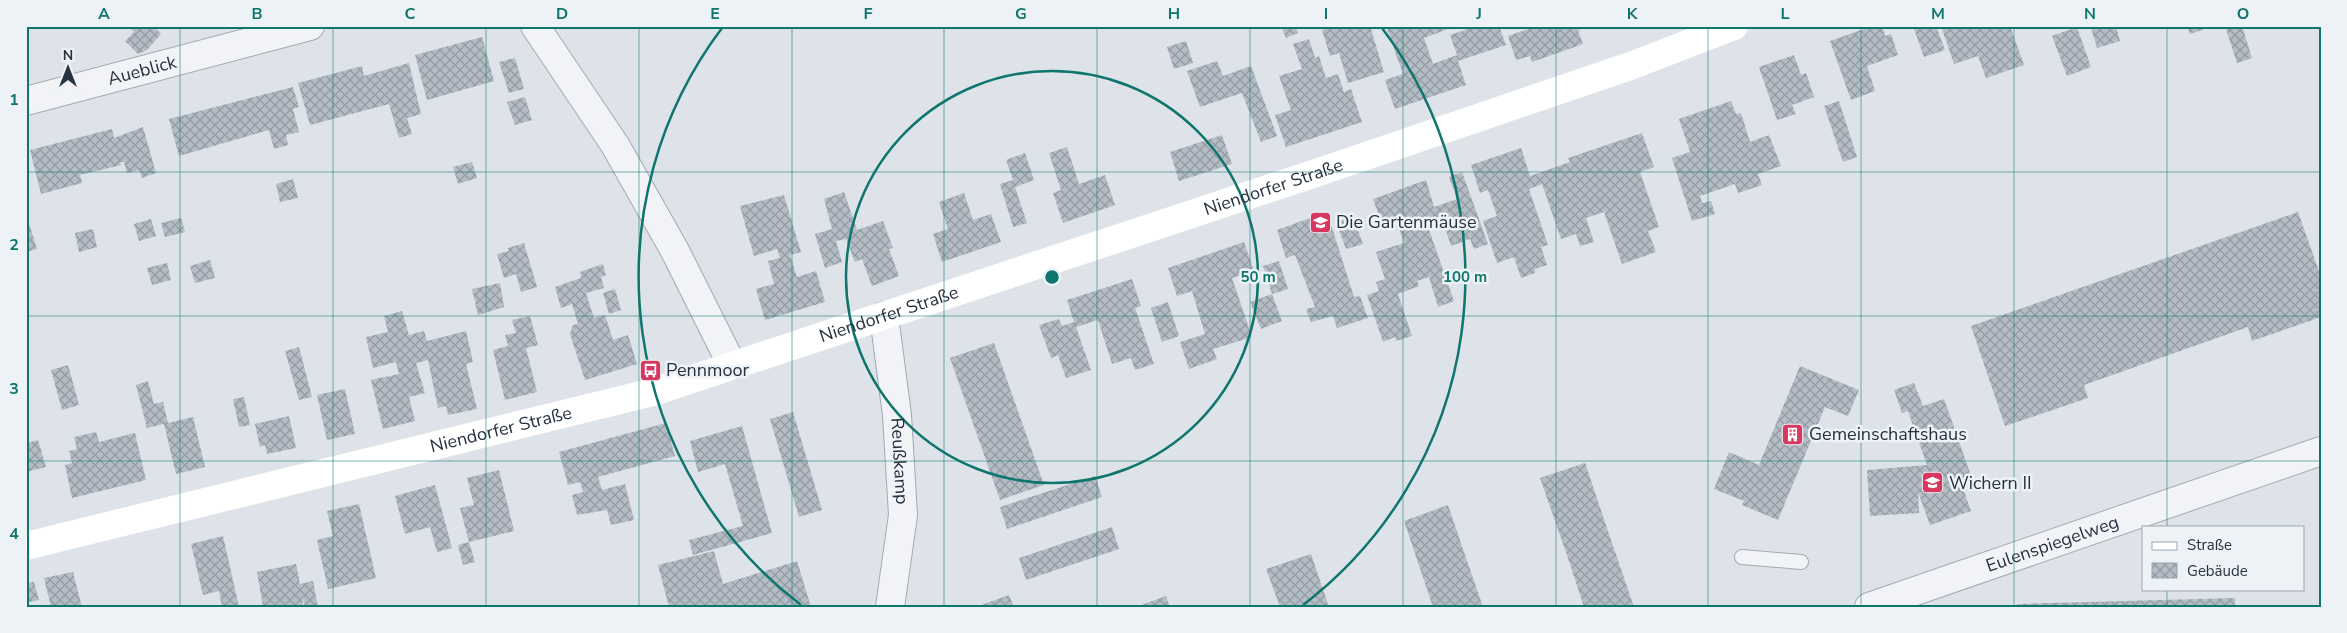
<svg xmlns="http://www.w3.org/2000/svg" width="2347" height="633" font-family="'Nunito Sans',sans-serif">
<style>
.building{fill:url(#building-cross-hatch)}
.lines{fill:none;stroke-linecap:round;stroke-linejoin:round}
.lane-casing{stroke:#a3aab3;stroke-width:16}
.street-casing{stroke:#a3aab3;stroke-width:30}
.lane{stroke:#f1f3f7;stroke-width:14}
.street{stroke:#f1f3f7;stroke-width:28}
.secondary{stroke:#fff;stroke-width:28}
.grid{fill:none;stroke:#0f766e;stroke-width:1;stroke-opacity:0.55}
.ring{fill:none;stroke:#0f766e;stroke-width:2.5}
.labels{text-anchor:middle;stroke-width:5;stroke-linejoin:round;paint-order:stroke}
.street-label{font-size:18px;fill:#263240;stroke:#edf2f6}
.poi-label{font-size:18px;fill:#263240;stroke:#edf2f6;text-anchor:start}
.centre{fill:#0f766e;stroke:#edf2f6;stroke-width:2.5}
.ring-label{font-size:15px;text-anchor:middle;font-weight:bold;fill:#0f766e;stroke:#edf2f6;stroke-width:5;stroke-linejoin:round;paint-order:stroke}
.neatline{fill:none;stroke:#0f766e;stroke-width:2}
.grid-label{font-size:16px;text-anchor:middle;font-weight:bold;fill:#0f766e}
</style>
<defs>
<pattern id="building-cross-hatch" width="8" height="8" patternUnits="userSpaceOnUse" patternTransform="scale(1.25)"><rect width="8" height="8" fill="#b4bdc6"/><path d="M0 0l8 8M0 8l8-8" fill="none" stroke="#929aa2"/></pattern>
</defs>
<rect width="100%" height="100%" fill="#dee3e9"/>
<!-- building -->
<g class="building">
<polygon points="128,26 154,26 161,34 147,50 138,54 125,41 134,32"/>
<polygon points="1281,26 1295,26 1298,33 1286,38"/>
<polygon points="1335,26 1370,26 1384,72 1348,83 1339,53 1330,56 1322,30"/>
<polygon points="1396,26 1447,26 1448,29 1424,38 1433,64 1457,55 1450,35 1465,30 1464,26 1499,26 1506,45 1458,61 1466,85 1395,109 1385,80 1403,74 1387,29"/>
<polygon points="1537,26 1587,26 1587,27 1578,30 1583,44 1532,62 1530,56 1516,60 1508,36"/>
<polygon points="1872,26 1882,26 1885,36 1891,34 1898,55 1867,66 1875,91 1851,100 1830,41"/>
<polygon points="1913,26 1936,26 1945,50 1924,57"/>
<polygon points="1941,26 2010,26 2024,65 1986,78 1978,56 1954,64"/>
<polygon points="2096,26 2116,26 2120,41 2097,48 2091,28"/>
<polygon points="2187,26 2211,26 2211,27 2190,34"/>
<polygon points="2225,26 2242,26 2252,58 2237,63"/>
<polygon points="2077,27 2091,67 2067,76 2052,36"/>
<polygon points="482,37 494,81 427,100 415,55"/>
<polygon points="1309,39 1315,58 1319,56 1326,78 1338,74 1344,92 1351,89 1362,122 1286,147 1275,115 1291,110 1279,76 1302,69 1293,44"/>
<polygon points="1186,41 1193,63 1174,69 1167,47"/>
<polygon points="1794,55 1801,75 1806,73 1814,97 1792,105 1796,114 1777,120 1759,67"/>
<polygon points="515,58 524,89 509,93 499,62"/>
<polygon points="1217,61 1223,76 1251,66 1277,136 1261,142 1242,93 1200,107 1187,71"/>
<polygon points="409,63 421,114 407,118 412,134 399,138 389,104 310,125 298,83 362,66 364,76"/>
<polygon points="293,87 299,107 293,109 299,132 286,135 288,145 274,149 269,130 179,156 169,119"/>
<polygon points="525,97 532,120 515,125 507,102"/>
<polygon points="1731,101 1736,114 1741,113 1750,142 1769,135 1781,166 1758,174 1762,185 1738,193 1735,184 1700,196 1702,203 1711,201 1715,214 1692,221 1672,158 1690,152 1679,119"/>
<polygon points="1839,101 1857,157 1843,162 1824,106"/>
<polygon points="143,127 156,173 142,178 139,170 127,173 124,162 120,162 121,165 80,175 82,183 41,194 30,150 112,129 114,138"/>
<polygon points="1642,133 1654,167 1640,172 1659,227 1648,231 1656,252 1622,264 1604,212 1586,218 1594,242 1580,246 1576,234 1561,239 1542,184 1529,189 1548,245 1541,247 1547,265 1535,269 1535,273 1521,278 1514,257 1497,263 1483,221 1497,216 1488,190 1480,193 1471,165 1521,148 1530,176 1570,162 1568,158"/>
<polygon points="1222,135 1232,164 1179,181 1170,152"/>
<polygon points="1067,147 1079,184 1105,175 1115,205 1063,223 1053,193 1061,190 1049,153"/>
<polygon points="1025,153 1034,180 1015,187 1027,223 1013,227 1000,184 1013,180 1006,160"/>
<polygon points="472,162 477,178 458,184 453,167"/>
<polygon points="1462,172 1488,244 1474,249 1470,239 1451,246 1441,216 1426,221 1454,301 1438,307 1429,277 1417,281 1419,286 1398,294 1412,336 1396,341 1395,337 1383,342 1367,295 1379,291 1376,282 1385,279 1376,252 1404,243 1397,222 1383,227 1373,199 1426,180 1434,207 1457,199 1449,177"/>
<polygon points="293,179 298,198 280,202 276,184"/>
<polygon points="844,192 857,230 883,221 893,248 889,249 899,276 872,286 862,259 855,262 846,239 836,241 842,262 825,268 815,234 832,229 824,199"/>
<polygon points="964,193 973,220 991,214 1001,242 942,262 933,234 948,229 939,202"/>
<polygon points="784,195 801,252 790,255 797,277 816,271 825,302 765,320 756,289 774,284 768,261 780,258 777,249 754,256 740,206"/>
<polygon points="1327,212 1354,297 1360,296 1368,318 1337,328 1333,316 1311,322 1306,309 1315,307 1295,255 1286,258 1277,230"/>
<polygon points="2298,212 2321,277 2321,317 2252,341 2248,327 2084,385 2088,398 2005,426 1971,326"/>
<polygon points="26,214 37,249 26,252"/>
<polygon points="1353,216 1363,244 1346,249 1336,222"/>
<polygon points="181,218 185,232 165,237 161,223"/>
<polygon points="151,219 156,236 139,241 134,224"/>
<polygon points="93,229 97,247 79,252 75,233"/>
<polygon points="1244,242 1254,271 1232,278 1252,337 1213,349 1217,359 1189,369 1180,342 1205,334 1192,291 1177,296 1168,268"/>
<polygon points="524,243 537,287 521,292 516,274 504,278 497,254 509,251 508,248"/>
<polygon points="210,260 215,278 195,283 190,266"/>
<polygon points="1279,261 1288,289 1272,294 1263,266"/>
<polygon points="167,263 171,280 152,285 147,268"/>
<polygon points="603,264 606,275 601,277 604,288 586,293 594,318 605,315 613,340 628,335 637,364 585,380 570,334 573,325 578,324 572,304 561,308 555,287 581,278 580,272"/>
<polygon points="1132,279 1141,306 1135,308 1154,364 1135,370 1131,358 1112,364 1098,320 1076,327 1091,370 1066,378 1058,355 1051,358 1039,325 1059,319 1062,326 1074,322 1067,300"/>
<polygon points="500,283 504,307 478,315 472,289"/>
<polygon points="615,289 621,310 609,314 603,293"/>
<polygon points="1272,294 1282,321 1261,329 1250,302"/>
<polygon points="1168,302 1179,336 1162,342 1151,308"/>
<polygon points="402,311 409,335 424,331 427,341 466,331 473,362 466,364 477,409 448,415 446,406 438,408 428,360 416,363 425,393 409,397 415,421 383,429 371,380 399,374 396,362 373,368 366,337 388,332 384,316"/>
<polygon points="530,316 538,345 526,348 537,392 505,400 493,350 508,346 505,335 516,333 512,320"/>
<polygon points="994,343 1044,485 1000,500 950,358"/>
<polygon points="299,347 312,397 299,400 285,351"/>
<polygon points="68,365 79,405 62,410 51,370"/>
<polygon points="1800,366 1859,390 1848,416 1825,407 1778,520 1742,505 1744,501 1714,489 1729,452 1759,465"/>
<polygon points="148,381 154,404 163,402 168,423 193,417 205,467 176,474 164,424 147,428 136,385"/>
<polygon points="1914,383 1923,406 1944,399 1974,484 1963,488 1971,511 1930,525 1918,492 1919,513 1870,516 1867,470 1927,465 1908,411 1902,413 1894,390"/>
<polygon points="345,389 355,434 327,440 317,395"/>
<polygon points="244,397 250,425 239,427 233,399"/>
<polygon points="793,412 822,510 799,517 770,419"/>
<polygon points="289,416 296,448 267,454 265,445 260,447 255,424"/>
<polygon points="666,423 675,456 598,477 602,490 625,484 634,520 611,525 607,510 577,515 572,495 583,492 580,482 568,485 559,452"/>
<polygon points="742,426 772,533 693,555 689,540 743,526 725,464 698,472 690,441"/>
<polygon points="96,432 99,442 135,433 146,480 72,498 65,465 72,463 69,451 77,449 74,437"/>
<polygon points="38,440 46,467 26,472 26,443"/>
<polygon points="1585,463 1612,543 1634,607 1584,607 1568,558 1540,478"/>
<polygon points="499,470 514,531 469,542 475,562 463,565 458,545 469,542 460,508 474,505 467,478"/>
<polygon points="1095,476 1102,497 1007,529 1000,507"/>
<polygon points="435,485 452,548 437,552 430,527 405,534 395,496"/>
<polygon points="359,504 376,578 328,589 317,540 333,536 327,511"/>
<polygon points="1448,505 1464,552 1483,607 1433,607 1404,521"/>
<polygon points="1112,527 1119,549 1026,580 1019,558"/>
<polygon points="223,536 239,607 222,607 219,591 203,595 191,544"/>
<polygon points="714,551 723,584 797,561 811,607 669,607 658,565"/>
<polygon points="1311,554 1329,607 1280,607 1266,569"/>
<polygon points="296,564 300,584 313,581 318,607 305,607 302,596 303,605 301,606 263,607 257,572"/>
<polygon points="73,572 82,607 51,607 44,578"/>
<polygon points="34,582 39,600 26,603 26,583"/>
<polygon points="1009,595 1014,607 976,607"/>
<polygon points="1166,596 1170,607 1136,607"/>
<polygon points="2235,598 2235,607 2017,607 2017,604"/>
</g>
<g class="lines">
<defs>
<polyline id="lane" points="1742,557 1801,562"/>
<g id="street">
<polyline points="535,26 615,145 675,251 732,365"/>
<path id="s1" d="M26 101 310 26"/>
<path id="s2" d="M884 316 897 415 903 515 890 607"/>
<path id="s3" d="M1869 607 2321 451"/>
</g>
</defs>
<!-- lane casing -->
<use href="#lane" class="lane-casing"/>
<!-- street casing -->
<use href="#street" class="street-casing"/>
<!-- lane -->
<use href="#lane" class="lane"/>
<!-- street -->
<use href="#street" class="street"/>
<!-- secondary -->
<path class="secondary" id="s4" d="M26 546 653 392 1322 171 1633 65 1734 26"/>
</g>
<!-- grid -->
<path class="grid" d="M180 26V607M333 26V607M486 26V607M639 26V607M792 26V607M944 26V607M1097 26V607M1250 26V607M1403 26V607M1556 26V607M1708 26V607M1861 26V607M2014 26V607M2167 26V527M26 172H2321M26 316H2321M26 461H2321M2167 589V607"/>
<!-- distance rings -->
<g class="ring">
<circle cx="1052" cy="277" r="206"/>
<path d="M801 605A413 413 0 0 1 722 28M1382 28A413 413 0 0 1 1303 605"/>
</g>
<!-- icons -->
<defs>
<symbol id="school-square" viewBox="-11 -11 22 22"><rect x="-9" y="-9" width="18" height="18" rx="4" fill="#d8385f" stroke="#edf2f6"/><path d="M0-5L7-2L0 1L-7-2ZM-4 1L0 2.5L4 1V4Q0 6-4 4Z" fill="#fff"/></symbol>
<symbol id="bus-square" viewBox="-11 -11 22 22"><rect x="-9" y="-9" width="18" height="18" rx="4" fill="#d8385f" stroke="#edf2f6"/><path d="M-5-6H5V4H4V6H2V4H-2V6H-4V4H-5ZM-3.5-4V0h7V-4ZM-3.5 1.2v1.5H-2V1.2ZM2 1.2v1.5H3.5V1.2Z" fill="#fff"/></symbol>
<symbol id="building-square" viewBox="-11 -11 22 22"><rect x="-9" y="-9" width="18" height="18" rx="4" fill="#d8385f" stroke="#edf2f6"/><path d="M-4-6H4V6H1V3H-1V6H-4ZM-2.5-4.3h1.7v1.8h-1.7ZM.8-4.3h1.7v1.8H.8ZM-2.5-1h1.7V.8h-1.7ZM.8-1h1.7V.8H.8Z" fill="#fff"/></symbol>
</defs>
<g fill-rule="evenodd">
<use href="#school-square" x="1308" y="210" width="25" height="25"/>
<use href="#bus-square" x="638" y="358" width="25" height="25"/>
<use href="#building-square" x="1780" y="422" width="25" height="25"/>
<use href="#school-square" x="1920" y="470" width="25" height="25"/>
</g>
<g class="labels">
<!-- street labels -->
<g class="street-label">
<text dy="6" stroke="none"><textPath href="#s1" startOffset="120">Aueblick</textPath></text>
<text dy="6" stroke="none"><textPath href="#s4" startOffset="1299">Niendorfer Straße</textPath></text>
<text dy="6" stroke="none"><textPath href="#s4" startOffset="894">Niendorfer Straße</textPath></text>
<text dy="6" stroke="none"><textPath href="#s4" startOffset="489">Niendorfer Straße</textPath></text>
<text dy="6" stroke="none"><textPath href="#s2" startOffset="146">Reußkamp</textPath></text>
<text dy="6" stroke="none"><textPath href="#s3" startOffset="194">Eulenspiegelweg</textPath></text>
</g>
<!-- poi labels -->
<g class="poi-label">
<text x="1336" y="228">Die Gartenmäuse</text>
<text x="666" y="376">Pennmoor</text>
<text x="1809" y="440">Gemeinschaftshaus</text>
<text x="1949" y="489">Wichern II</text>
</g>
</g>
<circle cx="1052" cy="277" r="8" class="centre"/>
<g class="ring-label">
<text x="1258" y="282">50 m</text>
<text x="1465" y="282">100 m</text>
</g>
<!-- border -->
<rect width="2347" height="633" fill="none" stroke="#edf2f6" stroke-width="55"/>
<!-- legend -->
<rect x="2142" y="526" width="162" height="65" fill="#edf2f6" stroke="#9da5ad"/>
<rect x="2152" y="542" width="25" height="8" fill="#ffffff" stroke="#9da5ad"/>
<text x="2187" y="550" font-size="15" fill="#263240">Straße</text>
<rect x="2152" y="563" width="25" height="15" fill="url(#building-cross-hatch)" stroke="#9da5ad"/>
<text x="2187" y="576" font-size="15" fill="#263240">Gebäude</text>
<!-- north arrow -->
<g transform="translate(68 68)" stroke="#edf2f6" stroke-width="4" paint-order="stroke">
<path d="M0-4L9 19L0 12L-9 19Z" fill="#263240"/>
<text y="-8" font-size="14" font-weight="bold" text-anchor="middle" fill="#263240">N</text>
</g>
<rect x="28" y="28" width="2292" height="578" class="neatline"/>
<g class="grid-label">
<text x="104" y="19">A</text>
<text x="257" y="19">B</text>
<text x="410" y="19">C</text>
<text x="562" y="19">D</text>
<text x="715" y="19">E</text>
<text x="868" y="19">F</text>
<text x="1021" y="19">G</text>
<text x="1174" y="19">H</text>
<text x="1326" y="19">I</text>
<text x="1479" y="19">J</text>
<text x="1632" y="19">K</text>
<text x="1785" y="19">L</text>
<text x="1938" y="19">M</text>
<text x="2090" y="19">N</text>
<text x="2243" y="19">O</text>
<text x="14" y="105">1</text>
<text x="14" y="250">2</text>
<text x="14" y="394">3</text>
<text x="14" y="539">4</text>
</g>
</svg>
